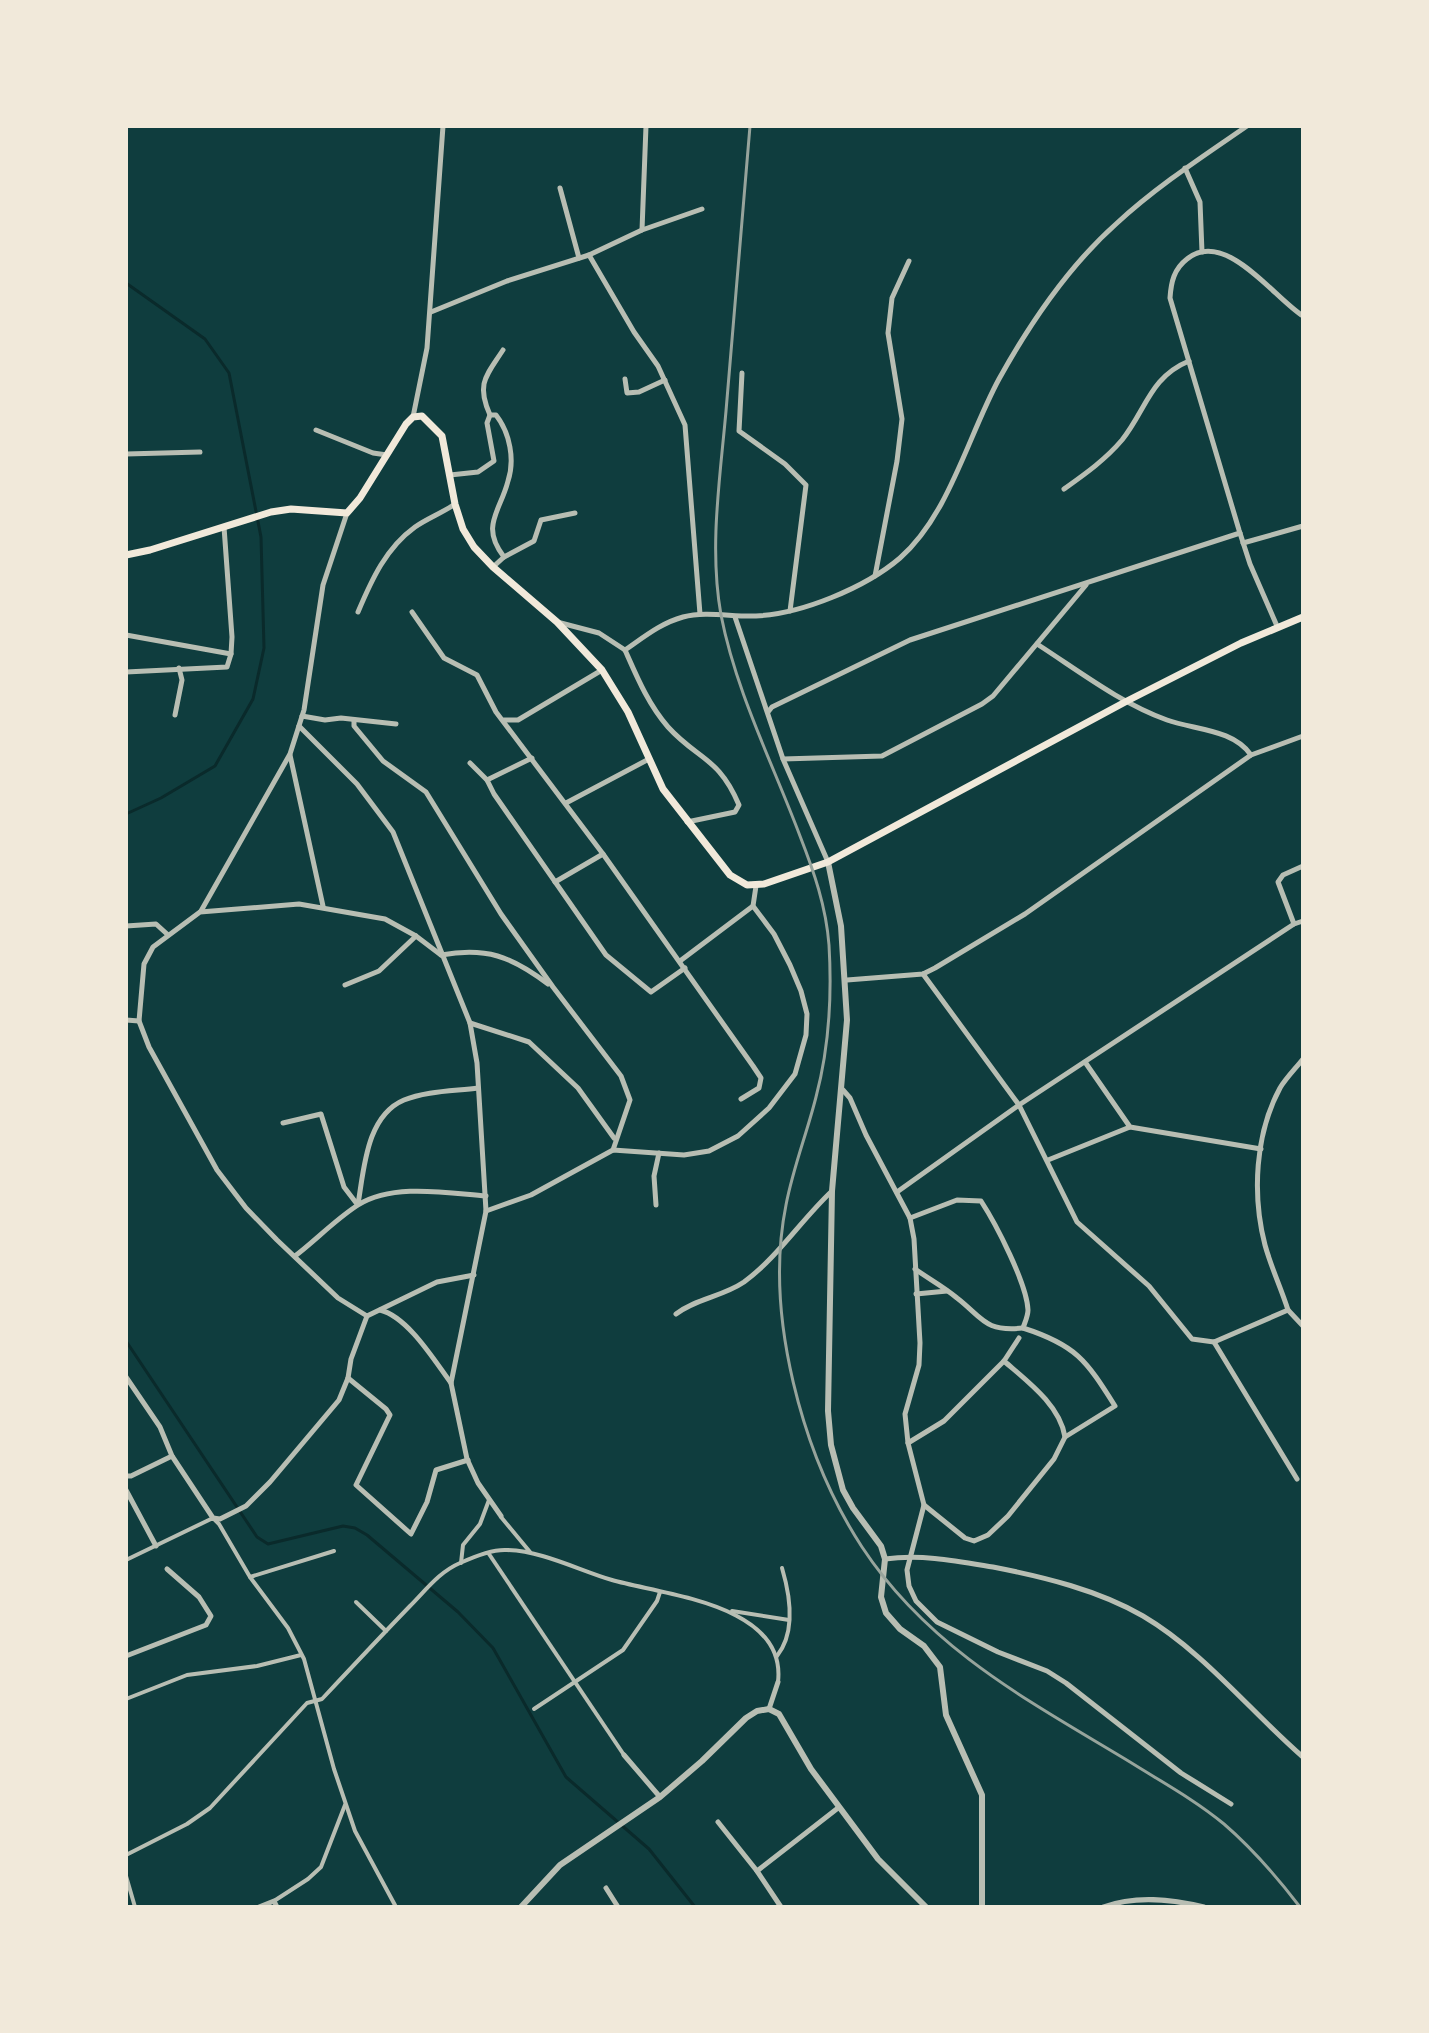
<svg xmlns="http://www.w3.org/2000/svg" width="1429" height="2033" font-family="Jost,sans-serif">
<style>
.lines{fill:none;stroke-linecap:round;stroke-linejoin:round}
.stream{stroke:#0a2a2b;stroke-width:3}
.pedestrian{stroke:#b8beb3;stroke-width:4}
.minor{stroke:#b8beb3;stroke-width:5}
.tertiary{stroke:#b8beb3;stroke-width:6}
.secondary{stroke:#f1e9da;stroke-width:7}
.rail{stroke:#97a49c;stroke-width:3}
</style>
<rect width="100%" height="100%" fill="#0f3d3e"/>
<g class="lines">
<!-- stream -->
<g class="stream">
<polyline points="126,283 205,339 229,373 261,537 264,648 253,699 215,766 161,798 126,814"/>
<polyline points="126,1341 257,1537 268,1544 343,1526 355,1528 367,1535 458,1612 493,1648 566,1777 649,1849 695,1907"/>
</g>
<!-- pedestrian -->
<g class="pedestrian">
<polyline points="501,1517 530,1552"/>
<polyline points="489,1554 624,1755"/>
<polyline points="126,1560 213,1518 219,1524 250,1577 288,1628 304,1659 334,1769 355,1831 396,1907"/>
<polyline points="461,1563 463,1545 480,1524 489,1500"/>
<polyline points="250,1577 334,1551"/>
<polyline points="356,1602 386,1631"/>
<polyline points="732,1611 789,1620"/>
<path d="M777 1656C796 1632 790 1595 782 1568"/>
<polyline points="126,1699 187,1675 257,1666 301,1655"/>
<polyline points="534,1709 623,1650 657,1601 660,1592"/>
<path d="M126 1855 187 1824 210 1808 307 1703 322 1699C351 1668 380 1637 410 1606 426 1590 439 1572 460 1563 473 1557 493 1549 507 1550 543 1551 578 1570 612 1580 664 1595 787 1604 778 1682"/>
<polyline points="126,1876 135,1907"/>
<polyline points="274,1901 308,1879 321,1867 345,1805"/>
</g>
<!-- minor -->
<g class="minor">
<polyline points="1185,168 1200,202 1202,252"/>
<polyline points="560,188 579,258"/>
<polyline points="642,230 646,126"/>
<polyline points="589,255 634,332 658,366 685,425 700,614"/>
<polyline points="431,312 507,281 589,255 642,230 702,209"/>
<polyline points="742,373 739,431 785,464 806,485 790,611"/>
<polyline points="625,379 627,393 639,392 665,380"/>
<path d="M490 415C476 384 486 376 503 350"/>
<polyline points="413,417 427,348 443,126"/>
<polyline points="316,430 373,453 387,455"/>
<polyline points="126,454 200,452"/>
<path d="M450 475 478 472 494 461 487 423 490 415H496C510 433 515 460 508 481 500 512 480 526 504 557"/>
<path d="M1064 489C1085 474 1105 460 1122 440 1146 410 1150 377 1189 361"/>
<polyline points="1243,543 1303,526"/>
<polyline points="493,567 504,557 534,541 541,520 575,513"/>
<polyline points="875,576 897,461 902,419 888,333 892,298 909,261"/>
<path d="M358 612C372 579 386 548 415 527 428 518 442 513 455 504"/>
<polyline points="412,612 444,658 477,675 496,712 603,854 753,1066 761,1078 759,1088 741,1099"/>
<polyline points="735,617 783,759 828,862"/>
<polyline points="557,622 599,633 625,650"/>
<path d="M1277 626 1250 564 1239 530 1170 298C1171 282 1174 269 1187 259 1225 228 1274 298 1303 316"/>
<polyline points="126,635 231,654"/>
<path d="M1037 644C1079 671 1120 703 1167 720 1195 730 1233 729 1251 755"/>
<path d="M625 650C644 637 661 623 683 617 706 611 732 617 756 616 801 614 865 588 900 558 949 515 968 436 999 379 1029 325 1070 265 1116 224 1156 187 1202 157 1247 126"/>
<path d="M625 650C637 677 648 704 668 727 698 760 719 757 739 805L735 812 687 822"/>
<polyline points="126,672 227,667 231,654 232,637 224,527"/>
<polyline points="768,712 772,707 910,640 1240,533"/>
<polyline points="175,715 182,680 179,668"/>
<polyline points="302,716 325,720 341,718 396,724"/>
<polyline points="354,720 354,726 383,761 426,792 501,914 553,987 621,1076 630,1100 613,1150"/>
<polyline points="504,720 518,720 602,670"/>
<polyline points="299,726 357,784 393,832 470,1023 477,1063 486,1211 451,1383 467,1459 478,1483 501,1516"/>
<polyline points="290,755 323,906"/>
<polyline points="783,759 882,756 982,704 993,696 1086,585"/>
<polyline points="470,763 487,780 494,794 606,955 651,992 685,968"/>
<polyline points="487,780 532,758"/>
<polyline points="566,803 649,759"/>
<polyline points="555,882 603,854"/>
<polyline points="201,911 290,754 304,710 323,585 347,513"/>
<polyline points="1294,924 1278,882 1283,875 1303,866"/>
<polyline points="126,926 156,924 167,934"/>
<polyline points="441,955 416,936 385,919 299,904 200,912 153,947 144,964 139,1021 149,1047 217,1170 246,1208 277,1240 338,1298 367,1316 437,1282 474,1275"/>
<path d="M441 955C486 947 511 956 548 984"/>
<polyline points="680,961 753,906"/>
<polyline points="923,974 1019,1105 1077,1222 1149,1286 1192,1339 1214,1342 1288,1310 1303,1326"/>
<polyline points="847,980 923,974 935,968 1025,914 1251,755 1303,736"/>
<polyline points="345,985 379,971 416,936"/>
<polyline points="126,1020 139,1021"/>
<polyline points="470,1023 529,1042 578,1088 614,1138"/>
<polyline points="1085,1062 1130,1127 1261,1149"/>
<polyline points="843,1090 850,1098 866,1135 910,1218 914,1239 920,1343 919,1365 905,1414 908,1443 924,1505 907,1570 909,1586 916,1601 937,1622 998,1652 1047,1671 1066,1683 1181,1773 1231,1804"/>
<polyline points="283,1123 321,1114 344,1187 357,1204"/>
<polyline points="1048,1160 1130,1127"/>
<polyline points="897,1192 1019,1105 1294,924 1303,921"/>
<path d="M358 1204C364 1170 366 1116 404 1100 425 1091 455 1091 478 1088"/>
<polyline points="656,1205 654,1176 659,1153"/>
<polyline points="486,1211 531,1195 613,1150 684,1155 709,1151 738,1136 769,1108 795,1074 806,1035 807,1014 801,991 790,965 774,934 753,906 756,886"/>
<path d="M910 1218 957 1200 981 1201C996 1224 1027 1284 1028 1310 1028 1316 1025 1322 1023 1328 1076 1345 1086 1360 1115 1406L1065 1437 1054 1459 1008 1516 988 1535 974 1541 965 1538 924 1505"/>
<path d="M295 1256C316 1240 336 1219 358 1205 393 1183 447 1193 486 1196"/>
<path d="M915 1269C929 1279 944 1287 957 1298 983 1318 984 1332 1023 1328"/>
<polyline points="916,1294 947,1291"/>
<path d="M380 1310C408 1317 434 1360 451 1383"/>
<path d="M1288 1310C1281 1288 1271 1267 1265 1245 1252 1195 1255 1134 1280 1088 1286 1078 1296 1068 1303 1059"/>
<path d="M676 1314C697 1298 722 1297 744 1282 778 1257 801 1220 832 1191"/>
<polyline points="1214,1342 1297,1479"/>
<path d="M1004 1361C1027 1381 1060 1405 1065 1437"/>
<polyline points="126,1377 160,1427 172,1456 213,1518 220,1519 246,1506 270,1482 339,1400 348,1378 351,1359 367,1316"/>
<polyline points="348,1378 386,1409 390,1415 356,1485 411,1534 427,1502 436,1470 468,1460"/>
<polyline points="908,1443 944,1421 1004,1361 1019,1338"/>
<polyline points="126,1476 131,1476 172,1456"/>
<polyline points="126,1490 156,1546"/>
<path d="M885 1559C922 1554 957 1561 993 1567 1044 1577 1098 1590 1143 1616 1204 1652 1250 1711 1303 1757"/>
<polyline points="126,1656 206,1625 211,1616 199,1597 167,1569"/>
<polyline points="769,1709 778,1682"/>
<polyline points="624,1755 660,1797"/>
<polyline points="718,1822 757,1871 781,1907"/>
<polyline points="757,1871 838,1808"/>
<polyline points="606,1888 618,1907"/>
<polyline points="259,1907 274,1901 277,1907"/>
<path d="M1103 1907C1136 1895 1171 1899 1204 1907"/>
</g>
<!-- tertiary -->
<g class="tertiary">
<polyline points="828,862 841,926 847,1020 832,1191 828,1411 831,1445 843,1490 853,1508 881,1546 885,1559 881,1597 886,1613 900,1629 924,1646 940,1667 946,1715 982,1795 982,1907"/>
<polyline points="521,1907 560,1865 660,1797 702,1761 746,1718 757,1711 769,1709 779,1714 811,1769 878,1859 926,1907"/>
</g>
<!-- secondary -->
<polyline class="secondary" points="126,555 150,550 271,512 291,509 347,513 360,498 406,424 413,417 422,416 442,436 455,504 463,529 474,547 493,567 557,622 602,670 628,712 663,789 730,875 747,885 764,884 828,862 1127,701 1241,643 1303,617"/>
<!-- rail -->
<path class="rail" d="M750 126C742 221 734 316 726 411 720 479 709 548 721 615 736 692 773 764 800 836 814 872 826 906 829 945 832 995 829 1048 816 1097 807 1133 793 1168 786 1205 764 1314 802 1455 862 1547 929 1649 1029 1701 1130 1762 1162 1782 1195 1800 1224 1824 1253 1849 1277 1877 1300 1907"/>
</g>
<!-- border -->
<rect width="1429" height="2033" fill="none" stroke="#f1e9da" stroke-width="256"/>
</svg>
